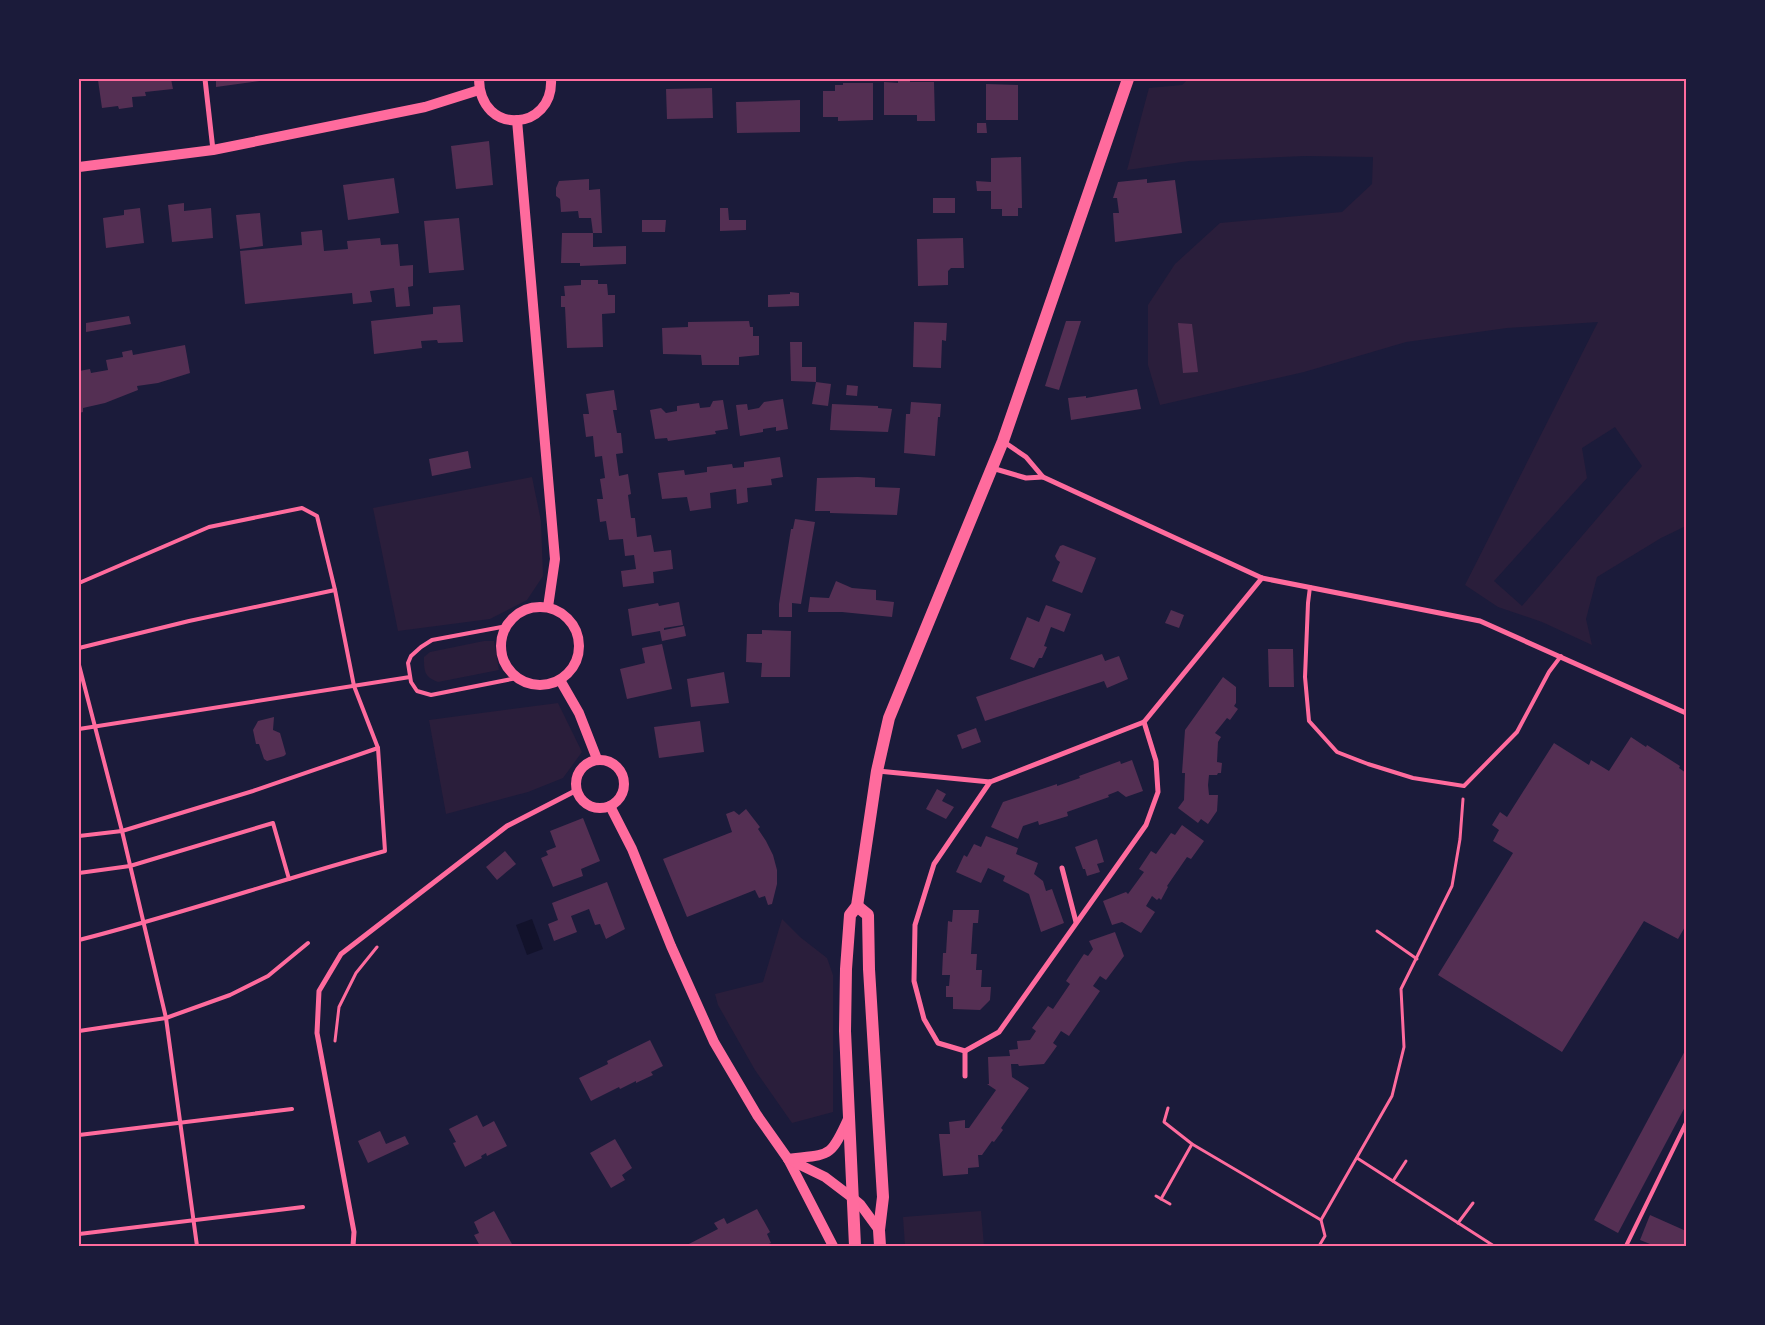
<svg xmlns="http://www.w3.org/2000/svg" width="1765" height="1325" font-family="'Source Sans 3',sans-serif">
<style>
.green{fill:#2a1e3b;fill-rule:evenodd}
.water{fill:#12122b}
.building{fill:#542f53}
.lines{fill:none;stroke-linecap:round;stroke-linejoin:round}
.path{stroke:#ff6b9d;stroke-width:3}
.service{stroke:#ff6b9d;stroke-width:4}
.minor{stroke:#ff6b9d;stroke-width:5}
.secondary{stroke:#ff6b9d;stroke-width:10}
.primary{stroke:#ff6b9d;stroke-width:12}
.neatline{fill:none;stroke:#ff6b9d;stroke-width:2}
</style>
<rect width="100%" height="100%" fill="#1b1b3a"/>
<!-- green -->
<g class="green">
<path d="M1188 79H1686V526L1661 538 1597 577 1586 619 1592 645 1542 622 1498 607 1465 585 1598 322 1507 328 1406 342 1304 372 1160 405 1148 365V305L1175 264 1220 223 1342 212 1372 184 1373 157 1305 156 1189 161 1127 170 1149 88 1182 85ZM1615 427 1642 466 1522 606 1494 581 1587 478 1582 448Z"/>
<polygon points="532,477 541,521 543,576 527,600 490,619 398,631 373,508"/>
<path d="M484 641H494L499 670 438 682C424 677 424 671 424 657L430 652Z"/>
<polygon points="558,703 582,752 563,778 528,792 446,814 429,720"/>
<polygon points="782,919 800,937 827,958 833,975 833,1112 792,1123 755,1070 718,1005 715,994 763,982"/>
<polygon points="981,1211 984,1246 905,1246 903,1217"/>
</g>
<!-- water -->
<polygon class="water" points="532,919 543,949 527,955 516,925"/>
<!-- building -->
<g class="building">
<polygon points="106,79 171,79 173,89 145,92 146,96 132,97 133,107 119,109 118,106 102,108 98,80"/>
<polygon points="216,79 267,79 267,80 216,87"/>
<polygon points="898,79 910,79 910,82 934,82 935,121 917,121 917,115 884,115 884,82 898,83"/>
<polygon points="843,83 873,83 873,120 838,121 838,117 823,117 823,91 835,91 835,85 843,85"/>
<polygon points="986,84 1018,85 1018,120 986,120"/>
<polygon points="712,88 713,118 667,119 666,89"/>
<polygon points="800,100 800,132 737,133 736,102"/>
<polygon points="977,123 986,123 987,133 977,133"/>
<polygon points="489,141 493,185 456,189 451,146"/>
<polygon points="1021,157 1022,208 1018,208 1018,216 1002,216 1002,209 991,209 991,191 977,191 976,181 991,182 991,158"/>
<polygon points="394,178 399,213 348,220 343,185"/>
<polygon points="589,179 589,190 600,189 602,233 593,233 591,218 579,218 578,211 561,212 560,199 556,196 556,188 559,181"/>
<polygon points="1147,179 1147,183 1175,180 1182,233 1115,242 1113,213 1119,213 1117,198 1113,198 1118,182"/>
<rect x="933" y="198" width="22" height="15"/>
<polygon points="184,203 184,211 211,208 213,238 172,242 168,205"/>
<polygon points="140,208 144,243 106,248 103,218 124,215 124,210"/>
<polygon points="720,208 728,208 729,220 746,220 746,230 720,231"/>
<polygon points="260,213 263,246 240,249 236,215"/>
<polygon points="459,218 464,270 429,273 424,221"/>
<polygon points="642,220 666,220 665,232 642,232"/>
<polygon points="322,230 324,251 348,249 347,241 380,238 381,245 398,244 400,266 413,265 413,286 408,287 410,306 396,307 394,288 370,291 372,302 353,304 352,293 245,304 240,251 302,245 301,232"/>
<polygon points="562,233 593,233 593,247 626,246 626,264 580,266 580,263 561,263"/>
<polygon points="963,238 964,268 951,268 948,271 948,285 918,286 917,239"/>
<polygon points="581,280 598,280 598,284 607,284 608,295 615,295 615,313 602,314 603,347 567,348 565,307 561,307 561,296 565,296 564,286 581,285"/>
<polygon points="790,292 799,293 799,306 768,307 768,295 790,294"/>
<polygon points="460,305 463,342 438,343 437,340 421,341 422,348 374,354 371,321 433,314 433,307"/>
<polygon points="129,316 131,324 86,332 86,323"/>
<polygon points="749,321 750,327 753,327 753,336 759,336 759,355 739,357 739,365 702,365 701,355 663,354 662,328 688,327 688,322"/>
<polygon points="1066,321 1081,321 1059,390 1045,386"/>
<polygon points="914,322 947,323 946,341 942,340 941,368 913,367"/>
<polygon points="1178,323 1192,324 1198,372 1183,373"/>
<polygon points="790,342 802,342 802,367 816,367 816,382 831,384 828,406 812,404 816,382 791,381"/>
<polygon points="185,345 190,373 158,383 137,386 138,390 105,403 83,408 83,412 79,413 79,371 90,369 91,373 108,370 106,360 123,357 122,352 132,350 133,355"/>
<polygon points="847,385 858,386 857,396 846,395"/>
<polygon points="1137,389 1141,409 1071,420 1068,398 1086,396 1086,398"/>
<polygon points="614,390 617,410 613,410 617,433 621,433 623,453 616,454 619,476 628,474 631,494 628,495 631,518 635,518 637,537 651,535 654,552 671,550 673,569 653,572 654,583 623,587 621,571 636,569 634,555 625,556 623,539 609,540 606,521 600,522 597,499 603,499 600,479 605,478 602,456 595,457 593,436 586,437 583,414 589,414 586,394"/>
<polygon points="783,399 788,429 776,431 776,427 763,429 763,432 740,436 736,405 747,404 748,410 759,408 764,402"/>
<polygon points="723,400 728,429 715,431 716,434 668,441 667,438 655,439 650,410 661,408 666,413 677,411 677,406 699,403 700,408 710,407 713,401"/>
<polygon points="911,402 941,404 940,417 938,417 935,456 904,453 906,414 910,414"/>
<polygon points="832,404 878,406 878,408 892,409 888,432 830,430"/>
<polygon points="468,451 471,468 432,476 429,459"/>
<polygon points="780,457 783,477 771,479 772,485 747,488 748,502 737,504 736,489 710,493 711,508 690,511 687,497 662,499 658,473 684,470 685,475 707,472 707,467 732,464 733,468 744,467 744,462"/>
<polygon points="858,477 875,478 875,487 900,488 897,515 830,513 830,511 815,511 817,478"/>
<polygon points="795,519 815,522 801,604 792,603 792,617 779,617 779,604 791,529 793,529"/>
<polygon points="1063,545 1096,558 1082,593 1052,581 1060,562 1057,560 1055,556 1060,546"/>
<polygon points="836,581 852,588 876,590 876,600 894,602 892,617 842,612 808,612 810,597 829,598"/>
<polygon points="679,602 683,625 664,628 664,630 684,626 686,636 662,641 660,631 632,636 628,609 658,603 659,606"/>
<polygon points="1046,605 1071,614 1064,632 1051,627 1044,646 1047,647 1042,658 1039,658 1034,668 1010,659 1027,617 1039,622"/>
<polygon points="1171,610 1184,615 1179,628 1165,623"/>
<polygon points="762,630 791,631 790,677 761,677 762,663 746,662 747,634 762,634"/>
<polygon points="662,644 672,689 627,699 620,669 645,663 642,648"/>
<polygon points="1268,649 1293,649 1294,687 1269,687"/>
<polygon points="1102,654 1105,661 1119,656 1128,679 1107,688 1104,681 985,721 976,697"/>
<polygon points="724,672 729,703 691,707 687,679"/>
<polygon points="1223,677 1236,687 1236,703 1234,706 1238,709 1230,720 1227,718 1215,733 1221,737 1218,742 1217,762 1222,763 1221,773 1218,773 1217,775 1209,775 1208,785 1209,795 1218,795 1217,811 1208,824 1201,819 1198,823 1178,808 1184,800 1185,773 1182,773 1185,730"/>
<polygon points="274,717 273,730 280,733 286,754 284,756 267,761 264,759 259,744 256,744 253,730 258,721"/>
<polygon points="700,721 704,752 659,758 654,727"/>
<polygon points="976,728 981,742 962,749 957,735"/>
<polygon points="1631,737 1646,747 1647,745 1680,766 1679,768 1686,773 1686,925 1678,939 1644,921 1562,1052 1438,975 1513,853 1493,841 1499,830 1492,825 1500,812 1507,817 1554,743 1589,765 1591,760 1609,771"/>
<polygon points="1132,760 1143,791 1126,797 1118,791 1108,795 1109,797 1067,812 1068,816 1039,825 1038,821 1023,826 1018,839 991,827 1003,802 1057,784 1057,786 1080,778 1079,776 1120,761 1121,764"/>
<polygon points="937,789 946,794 942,801 954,807 946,819 926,809"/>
<polygon points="746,809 760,827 758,829 766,841 773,855 777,870 777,884 772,904 768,905 765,896 759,898 755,890 687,917 663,859 732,832 726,814 734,811 739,815"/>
<polygon points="583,818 600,861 581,869 583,876 553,887 541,858 548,855 546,851 556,847 550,831"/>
<polygon points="1182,825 1204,841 1191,859 1187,857 1167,886 1168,887 1161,900 1159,898 1157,900 1152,896 1146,906 1155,912 1141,933 1122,922 1112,925 1103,901 1126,892 1128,894 1144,872 1139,869 1151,851 1156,854 1171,833 1175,835"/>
<polygon points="986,836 1018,848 1016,854 1038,863 1034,874 1043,881 1046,891 1052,889 1064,923 1041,932 1029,894 1003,881 1005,876 988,868 981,883 956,872 964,855 967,857 974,844 981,847"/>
<polygon points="1097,839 1104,862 1097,864 1100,872 1087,876 1085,869 1083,869 1075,847"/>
<polygon points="505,851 516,864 497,880 486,867"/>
<polygon points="607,882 625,929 606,939 600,924 595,925 589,909 571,916 577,932 554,941 548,924 558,920 552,903"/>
<polygon points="953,910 979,910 978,923 973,923 971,954 977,954 976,970 982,970 981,987 991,987 990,1000 980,1010 953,1009 953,997 946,997 946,986 949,986 950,975 942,975 943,953 946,953 948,921 952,922"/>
<polygon points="1115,932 1124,956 1106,980 1100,976 1093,986 1100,991 1069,1036 1061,1031 1053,1043 1057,1046 1044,1064 1019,1066 1018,1064 1011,1064 1012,1077 1029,1088 1001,1128 1003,1130 994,1142 992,1141 982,1155 978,1155 979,1167 968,1168 968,1174 943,1176 939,1134 950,1134 949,1122 965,1120 965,1128 969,1128 996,1090 987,1084 989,1084 988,1057 1010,1056 1009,1050 1018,1049 1017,1041 1030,1040 1036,1031 1032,1028 1048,1006 1053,1009 1070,984 1066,981 1084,954 1088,956 1093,949 1089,941"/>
<polygon points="650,1040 663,1066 651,1072 653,1075 636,1083 636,1081 620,1089 619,1087 591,1101 579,1078 608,1064 607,1061"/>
<polygon points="1686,1049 1686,1105 1618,1233 1594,1220"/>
<polygon points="477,1115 483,1127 494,1121 507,1146 487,1156 486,1153 481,1156 482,1158 465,1167 453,1143 456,1142 449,1129"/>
<polygon points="380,1131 386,1144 405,1136 409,1144 368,1163 358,1141"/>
<polygon points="615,1139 632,1168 622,1175 625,1180 611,1188 590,1153"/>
<polygon points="757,1209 770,1232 767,1234 771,1243 765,1246 685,1246 718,1229 714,1223 724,1218 727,1224"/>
<polygon points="494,1211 513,1246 480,1246 474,1235 479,1233 474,1222"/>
<polygon points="1650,1215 1686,1231 1686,1246 1655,1246 1640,1240"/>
</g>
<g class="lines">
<!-- path -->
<g class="path">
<polyline points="1377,931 1417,959"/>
<polyline points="335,1041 339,1007 356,973 377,947"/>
<polyline points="1168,1108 1164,1122 1192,1144 1321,1220"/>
<polyline points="1357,1158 1494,1246"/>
<polyline points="1393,1181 1406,1161"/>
<polyline points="1156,1196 1170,1204"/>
<polyline points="1161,1199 1192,1144"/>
<polyline points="1458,1223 1473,1203"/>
<polyline points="1319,1246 1325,1236 1321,1220 1392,1096 1404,1047 1401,989 1452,886 1460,839 1463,799"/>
</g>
<!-- service -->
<g class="service">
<path d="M79 583 209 527 302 508 317 516 335 590 354 686 378 748 385 851C282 879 182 914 79 940"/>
<polyline points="1310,587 1308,603 1305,677 1309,721 1337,752 1368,764 1413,778 1464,786 1517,732 1549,672 1561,656"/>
<polyline points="507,626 432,640 421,647 411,656 408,663 411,682 417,691 431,695 517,678"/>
<polyline points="79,648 189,621 335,590"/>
<polyline points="79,665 122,831 166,1018 197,1246"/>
<polyline points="79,729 410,677"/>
<polyline points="79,836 122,831 253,791 378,748"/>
<polyline points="79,873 130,866 273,823 289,879"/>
<polyline points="79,1031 166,1018 230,995 268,976 308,943"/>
<polyline points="79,1135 292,1109"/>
<polyline points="79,1234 303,1207"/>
<polyline points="1626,1246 1686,1123"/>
</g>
<!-- minor -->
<g class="minor">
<polyline points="205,79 213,150"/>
<polyline points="1004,442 1026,457 1043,477 1262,578 1480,621 1686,713"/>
<polyline points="992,468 1026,478 1043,477"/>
<polyline points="878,771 990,782 1144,722 1262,578"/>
<polyline points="990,782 934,864 915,925 914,981 924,1019 938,1043 965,1051 999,1032 1146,825 1158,792 1156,761 1144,722"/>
<polyline points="1062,868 1076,922"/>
<polyline points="965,1051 965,1076"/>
<polyline points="353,1246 354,1232 317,1033 319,991 341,954 507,826 577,790"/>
</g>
<!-- secondary -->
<g class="secondary">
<path d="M479 79C480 137 554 131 551 79"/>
<polyline points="517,120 555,559 548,607"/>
<polyline points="79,167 213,150 425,107 479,90"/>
<circle cx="540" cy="646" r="39"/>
<polyline points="560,680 579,713 597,759"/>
<circle cx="600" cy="784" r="24"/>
<polyline points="610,806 632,849 671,946 714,1042 757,1115 788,1159 833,1246"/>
<polyline points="788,1159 825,1177 854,1199 860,1204 879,1230"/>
<path d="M788 1159C830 1154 830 1159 848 1119"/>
</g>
<!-- primary -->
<g class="primary">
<polyline points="857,906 868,915 869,969 883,1197 879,1230 880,1246"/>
<polyline points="855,1246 845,1031 846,969 850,915 857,906 877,771 889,718 1003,441 1128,79"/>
</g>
</g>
<!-- border -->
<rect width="1765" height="1325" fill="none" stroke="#1b1b3a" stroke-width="160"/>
<rect x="80" y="80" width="1605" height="1165" class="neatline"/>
</svg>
